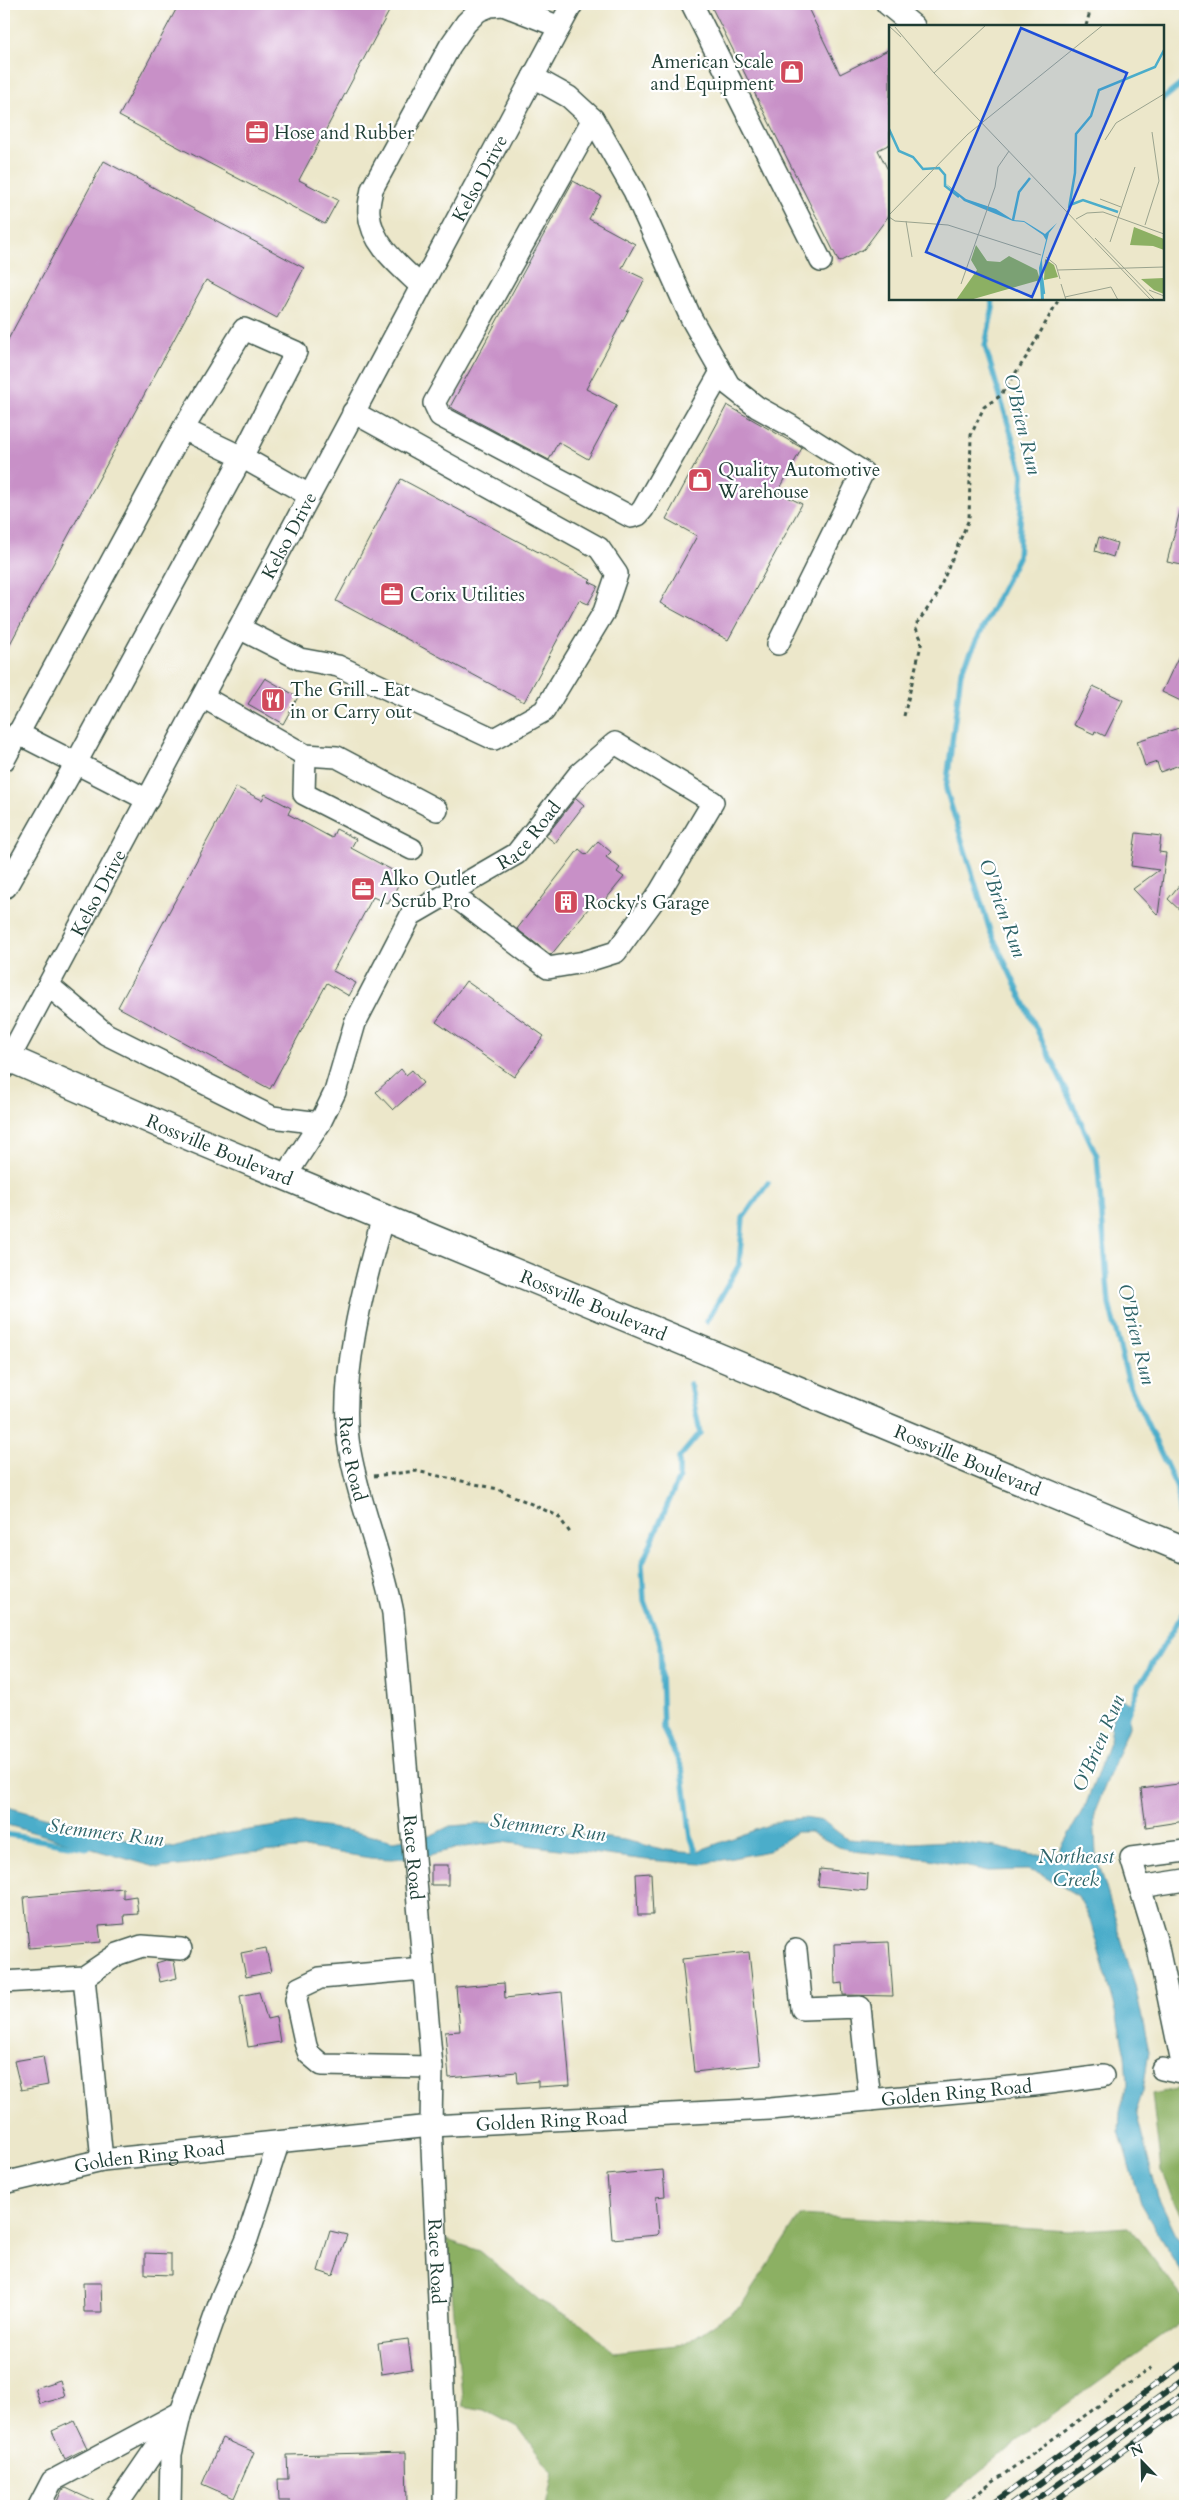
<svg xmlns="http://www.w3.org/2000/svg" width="1189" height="2510" font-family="Cardo,serif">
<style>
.forest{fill:#8cb063;stroke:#56764c}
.water{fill:#4badca;stroke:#35757f}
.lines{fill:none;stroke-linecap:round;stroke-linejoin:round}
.stream{stroke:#4badca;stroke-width:5.5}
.building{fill:#c890c7}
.minor-casing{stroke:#3e564a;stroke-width:24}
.major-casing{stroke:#3e564a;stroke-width:29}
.path{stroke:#3e564a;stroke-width:3;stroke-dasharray:4 4;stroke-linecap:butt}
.minor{stroke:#fff;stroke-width:21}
.major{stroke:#fff;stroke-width:26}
.rail-casing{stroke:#1f3d34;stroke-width:5.5}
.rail{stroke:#fff;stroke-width:4;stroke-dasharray:11;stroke-linecap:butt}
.labels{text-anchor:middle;stroke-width:4.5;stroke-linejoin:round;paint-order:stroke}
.poi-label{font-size:19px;fill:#1f3d34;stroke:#fff;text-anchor:start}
.street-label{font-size:19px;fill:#1f3d34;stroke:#fff}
.water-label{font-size:20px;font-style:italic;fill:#2e6468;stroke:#fff}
.inset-river{fill:none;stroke:#4badca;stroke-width:2.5}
.inset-road{fill:none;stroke:#9aa38e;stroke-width:1}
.view{fill:#1d4ed8;fill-opacity:0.15;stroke:#1d4ed8;stroke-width:2.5}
.inset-edge{fill:none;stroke:#1f3d34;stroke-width:2.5}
</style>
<rect width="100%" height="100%" fill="#fff"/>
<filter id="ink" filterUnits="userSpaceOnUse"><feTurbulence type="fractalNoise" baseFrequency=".02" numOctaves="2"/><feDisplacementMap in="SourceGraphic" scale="10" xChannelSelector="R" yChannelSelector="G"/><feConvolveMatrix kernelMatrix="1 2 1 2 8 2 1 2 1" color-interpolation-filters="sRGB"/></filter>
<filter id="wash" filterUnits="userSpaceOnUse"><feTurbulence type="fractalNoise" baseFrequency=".0096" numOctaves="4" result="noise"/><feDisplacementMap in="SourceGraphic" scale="20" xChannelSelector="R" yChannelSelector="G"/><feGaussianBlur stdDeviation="1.12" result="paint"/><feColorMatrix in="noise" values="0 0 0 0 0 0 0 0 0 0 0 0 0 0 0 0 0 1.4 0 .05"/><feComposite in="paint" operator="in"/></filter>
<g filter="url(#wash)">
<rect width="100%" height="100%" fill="#ece7ca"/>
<!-- forest -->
<g class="forest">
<polygon points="1181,2088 1185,2090 1185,2222 1161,2171 1152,2094"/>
<polygon points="800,2215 1068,2231 1129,2227 1185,2301 1185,2319 1031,2430 938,2506 546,2506 553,2473 519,2428 485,2410 463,2406 447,2240 480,2251 539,2300 582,2324 613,2352 685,2344 741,2306"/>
</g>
<!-- water -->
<polygon class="water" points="1122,1700 1128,1702 1129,1727 1094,1813 1096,1854 1135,1985 1149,2051 1143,2091 1136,2112 1158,2197 1177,2237 1185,2247 1185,2279 1140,2203 1119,2131 1120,2112 1127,2083 1125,2055 1114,2003 1089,1917 1078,1896 1043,1875 1027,1870 988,1871 930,1859 853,1851 839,1847 810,1832 796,1832 768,1851 702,1864 647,1860 502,1842 458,1848 426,1856 392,1859 370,1858 310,1848 236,1854 188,1865 159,1868 4,1824 4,1806 124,1839 174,1848 210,1836 296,1823 351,1831 394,1841 434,1834 450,1826 492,1823 624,1840 666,1850 695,1852 782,1820 804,1818 823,1821 847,1839 912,1843 948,1841 996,1847 1031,1855 1057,1855 1086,1804 1110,1740 1115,1702"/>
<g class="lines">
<!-- stream -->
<g class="stream">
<polyline points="1163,99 1185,81"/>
<polyline points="991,299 993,308 985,346 1023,474 1018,557 961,672 946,789 990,931 1097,1156 1109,1304 1129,1384 1177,1488 1180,1520"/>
<polyline points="707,1321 739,1265 743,1218 768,1183"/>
<polyline points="690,1384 700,1433 679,1458 679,1478 642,1564 644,1601 660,1643 663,1729 682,1768 691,1838 699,1859"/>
<polyline points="1177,1488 1185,1482"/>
<polyline points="1126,1718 1139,1686 1185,1610"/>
<polyline points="4,1834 88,1848"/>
</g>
</g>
<g id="blocks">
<!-- building -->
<g class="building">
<polygon points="179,4 393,4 299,180 338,200 325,224 119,116"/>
<polygon points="710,4 806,4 840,74 890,49 890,144 878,150 890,174 890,214 864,249 839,262"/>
<polygon points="104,161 304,268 277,318 206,280 4,655 4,347"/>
<polygon points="573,181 601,196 589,219 635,244 622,268 645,279 586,389 617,405 588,459 558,442 549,460 450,407"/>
<polygon points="727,405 802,448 778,492 802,504 728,640 660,603 697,536 666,519"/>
<polygon points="401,479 591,580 589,582 598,586 588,604 579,600 524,702 336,601"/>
<polygon points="1180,511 1185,512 1185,563 1183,563 1182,565 1167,562"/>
<polygon points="1099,537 1117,543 1113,557 1095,551"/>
<polygon points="1185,642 1185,703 1162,692"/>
<polygon points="265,678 298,697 283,724 248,704"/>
<polygon points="1093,686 1123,700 1105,736 1095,731 1094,734 1074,725"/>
<polygon points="1179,728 1185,748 1185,763 1160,772 1157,762 1145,766 1137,741"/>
<polygon points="236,787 262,800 265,794 291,808 288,814 332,838 336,829 356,839 351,848 403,876 388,904 373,897 333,971 356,983 349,996 327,983 270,1089 118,1007"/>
<polygon points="576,798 584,805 555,843 546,836"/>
<polygon points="1136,833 1161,836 1159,852 1166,853 1158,915 1133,889 1159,870 1131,866"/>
<polygon points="598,841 611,852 606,857 620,868 617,872 624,877 602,904 596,899 551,955 517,929 579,849 586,855"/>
<polygon points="1185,878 1185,915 1168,899"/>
<polygon points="466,981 544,1036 514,1077 436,1022"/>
<polygon points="401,1069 406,1075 412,1070 423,1083 393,1110 376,1092"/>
<polygon points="1185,1783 1185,1821 1146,1827 1141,1789"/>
<rect x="431" y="1865" width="17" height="20"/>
<polygon points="820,1869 868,1874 867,1891 818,1886"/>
<polygon points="651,1873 653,1915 638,1915 636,1874"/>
<polygon points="123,1888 123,1898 136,1896 138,1914 124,1915 125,1924 99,1926 101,1942 29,1948 24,1897"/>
<polygon points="889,1942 893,1996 843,1995 842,1983 835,1984 834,1944"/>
<polygon points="266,1948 271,1972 246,1977 241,1953"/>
<polygon points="749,1952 761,2065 694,2072 682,1959"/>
<polygon points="166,1960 174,1961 177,1978 160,1982 156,1963"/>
<polygon points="504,1983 505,1998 562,1992 570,2085 538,2087 538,2081 518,2083 517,2072 449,2078 445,2032 460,2031 456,1987"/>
<polygon points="259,1992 267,2019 276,2017 280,2042 248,2047 240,1996"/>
<polygon points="43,2056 48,2085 21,2090 14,2061"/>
<polygon points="663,2170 665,2196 656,2197 659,2233 657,2235 612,2239 607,2175"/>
<polygon points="330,2231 347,2235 333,2276 318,2271"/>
<polygon points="145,2253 171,2254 171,2275 145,2274"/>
<polygon points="83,2283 101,2283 102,2312 84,2312"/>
<polygon points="408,2339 412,2369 382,2374 378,2343"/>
<polygon points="60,2380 65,2397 40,2404 35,2388"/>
<polygon points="74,2421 87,2448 65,2459 52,2431"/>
<polygon points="222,2438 254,2452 234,2498 202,2484"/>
<polygon points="406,2452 407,2506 290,2506 290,2501 279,2501 278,2479 288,2479 287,2455"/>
<polygon points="66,2488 104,2506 55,2506 62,2490"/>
</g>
</g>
</g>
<g filter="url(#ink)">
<use href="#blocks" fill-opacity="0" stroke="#3e564a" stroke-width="1"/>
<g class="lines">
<defs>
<g id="minor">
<polyline points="692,4 821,261"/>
<polyline points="887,4 914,26"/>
<polyline points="533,77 569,97 593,119 634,191 691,318 729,385 757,407 791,426 863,472 778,644"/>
<polyline points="593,119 434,403 440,416 631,517 638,515 643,509 721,372"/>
<path d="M421 286C400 266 371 244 369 213 368 205 371 196 372 189L450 46 466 23 478 11 490 6 503 5 560 27"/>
<polyline points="183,429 244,329 296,352 242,457 309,495"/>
<polyline points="239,628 300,659 338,666 494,739 544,711 604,612 617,574 599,548 353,412"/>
<polyline points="203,697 305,755 337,757 437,810"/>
<polyline points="17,733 148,800"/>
<polyline points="305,755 304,794 412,849"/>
<polyline points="4,760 183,429 242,457 76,763 6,887 4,886"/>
<polyline points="49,986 106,1034 272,1117 320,1123"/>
<path id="s1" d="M4 1068 572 4"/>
<path id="s2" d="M285 1177 320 1123 335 1092 355 1023 411 915 516 854 579 774 615 743 713 802 659 893 616 952 584 962 548 968 449 892"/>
<path id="s3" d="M383 1217C364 1283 337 1385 350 1452 360 1507 383 1559 393 1613L432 2067 431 2126 445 2432 444 2506"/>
<polyline points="1140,1887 1185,1880"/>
<polyline points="796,1950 802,2009 860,2007 870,2100"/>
<polyline points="423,1969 320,1978 299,1988 296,2000 306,2046 309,2054 322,2065 432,2067"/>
<polyline points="84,1977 102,2160"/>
<polyline points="4,1982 84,1977 118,1954 142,1946 181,1949"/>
<polyline points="1162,2069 1185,2074"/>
<polyline points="1184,2073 1157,1943 1131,1858 1185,1851"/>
<path id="s4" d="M4 2183 102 2160 431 2126 770 2109 1034 2085 1103 2076"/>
<polyline points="39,2506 52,2481 181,2412"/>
<polyline points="116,2506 175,2420"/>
<polyline points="170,2506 171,2454 181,2412 222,2296 247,2239 278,2144"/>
</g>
<g id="major">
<path id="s5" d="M4 1056 175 1131 1185 1550"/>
</g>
</defs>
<!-- minor casing -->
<use href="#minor" class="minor-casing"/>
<!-- major casing -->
<use href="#major" class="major-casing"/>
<!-- path -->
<g class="path">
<polyline points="1086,26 1092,4"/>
<polyline points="904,716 922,641 915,626 936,597 969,519 971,435 984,407 1000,396 1027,356 1059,299"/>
<polyline points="374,1476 416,1471 498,1489 558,1516 571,1534"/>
<polyline points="960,2506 1152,2367"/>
</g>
<!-- minor -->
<use href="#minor" class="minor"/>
<!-- major -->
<use href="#major" class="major"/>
<defs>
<g id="rail">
<polyline points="990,2506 1185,2363"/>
<polyline points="1009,2506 1185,2378"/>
<polyline points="1028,2506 1185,2392"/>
<polyline points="1048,2506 1185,2406"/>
</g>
</defs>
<!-- rail casing -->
<use href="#rail" class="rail-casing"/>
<!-- rail -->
<use href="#rail" class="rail"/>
</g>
</g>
<!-- icons -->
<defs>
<symbol id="shop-square" viewBox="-11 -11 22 22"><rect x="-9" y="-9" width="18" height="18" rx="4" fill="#d1495b" stroke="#fff"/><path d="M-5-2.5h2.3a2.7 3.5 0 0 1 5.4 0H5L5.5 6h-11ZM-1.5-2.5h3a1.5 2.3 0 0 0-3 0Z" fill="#fff"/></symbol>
<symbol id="office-square" viewBox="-11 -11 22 22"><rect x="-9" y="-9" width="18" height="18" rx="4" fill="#d1495b" stroke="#fff"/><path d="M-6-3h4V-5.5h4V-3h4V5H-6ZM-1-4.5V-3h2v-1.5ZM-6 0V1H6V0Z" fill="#fff"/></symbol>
<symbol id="restaurant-square" viewBox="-11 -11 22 22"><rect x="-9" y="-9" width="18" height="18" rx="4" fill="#d1495b" stroke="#fff"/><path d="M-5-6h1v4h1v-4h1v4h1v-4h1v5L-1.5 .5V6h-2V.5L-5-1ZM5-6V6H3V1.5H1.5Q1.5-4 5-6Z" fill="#fff"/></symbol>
<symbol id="building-square" viewBox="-11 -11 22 22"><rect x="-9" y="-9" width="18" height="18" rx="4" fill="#d1495b" stroke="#fff"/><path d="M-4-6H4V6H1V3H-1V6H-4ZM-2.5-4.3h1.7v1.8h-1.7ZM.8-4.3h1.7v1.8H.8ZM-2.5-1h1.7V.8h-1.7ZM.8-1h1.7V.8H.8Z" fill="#fff"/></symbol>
</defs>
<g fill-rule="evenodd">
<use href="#shop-square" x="778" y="58" width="28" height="28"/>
<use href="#office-square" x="243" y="118" width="28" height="28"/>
<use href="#shop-square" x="686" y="466" width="28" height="28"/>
<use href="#office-square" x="378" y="580" width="28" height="28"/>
<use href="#restaurant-square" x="259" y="686" width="28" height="28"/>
<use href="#office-square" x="349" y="875" width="28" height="28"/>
<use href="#building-square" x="552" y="888" width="28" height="28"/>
</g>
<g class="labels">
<!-- poi labels -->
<g class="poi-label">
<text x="774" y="68" text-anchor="end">American Scale<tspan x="774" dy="22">and Equipment</tspan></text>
<text x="274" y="139">Hose and Rubber</text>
<text x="718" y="476">Quality Automotive<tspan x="718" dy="22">Warehouse</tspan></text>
<text x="410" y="601">Corix Utilities</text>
<text x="290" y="696">The Grill - Eat<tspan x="290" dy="22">in or Carry out</tspan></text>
<text x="380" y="885">Alko Outlet<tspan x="380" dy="22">/ Scrub Pro</tspan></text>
<text x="584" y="909">Rocky's Garage</text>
</g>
<!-- street labels -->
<g class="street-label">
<text dy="7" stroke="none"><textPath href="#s1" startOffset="1009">Kelso Drive</textPath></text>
<text dy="7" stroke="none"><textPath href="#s1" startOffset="604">Kelso Drive</textPath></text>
<text dy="7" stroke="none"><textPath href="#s2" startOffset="436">Race Road</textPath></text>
<text dy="7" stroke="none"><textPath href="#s1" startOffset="199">Kelso Drive</textPath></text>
<text dy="7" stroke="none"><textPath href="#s5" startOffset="235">Rossville Boulevard</textPath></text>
<text dy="7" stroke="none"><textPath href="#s5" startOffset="640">Rossville Boulevard</textPath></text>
<text dy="7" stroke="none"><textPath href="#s3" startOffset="246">Race Road</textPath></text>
<text dy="7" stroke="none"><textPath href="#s5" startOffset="1045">Rossville Boulevard</textPath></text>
<text dy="7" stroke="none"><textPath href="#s3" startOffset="651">Race Road</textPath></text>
<text dy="7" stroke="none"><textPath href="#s4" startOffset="958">Golden Ring Road</textPath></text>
<text dy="7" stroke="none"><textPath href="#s4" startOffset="552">Golden Ring Road</textPath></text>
<text dy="7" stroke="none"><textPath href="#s4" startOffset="148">Golden Ring Road</textPath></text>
<text dy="7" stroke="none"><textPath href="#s3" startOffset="1056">Race Road</textPath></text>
</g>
<!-- water labels -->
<g class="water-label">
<text transform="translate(1023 424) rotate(76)" y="7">O'Brien Run</text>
<text transform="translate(1003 908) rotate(70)" y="7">O'Brien Run</text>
<text transform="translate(1137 1334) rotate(76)" y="7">O'Brien Run</text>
<text transform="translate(1098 1743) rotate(-67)" y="7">O'Brien Run</text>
<text transform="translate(548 1827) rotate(7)" y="7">Stemmers Run</text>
<text transform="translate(106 1832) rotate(7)" y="7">Stemmers Run</text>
<text x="1076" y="1863">Northeast<tspan x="1076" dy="23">Creek</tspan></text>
</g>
</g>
<!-- overview -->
<g transform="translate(889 25)">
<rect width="275" height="275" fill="#ece7ca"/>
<path d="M245 202 275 214V225L264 221 241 220ZM87 220 98 236 111 237 120 231 148 245 151 255 81 275H67L88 245 82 235ZM156 234 165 240 169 252 155 255ZM275 253V269L265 265 252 254Z" fill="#8cb063"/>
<path d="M56 158 77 174 107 184 124 195 135 196 156 209 168 198 160 208 153 235 155 275H152L150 243 157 215 154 210 135 197 124 196 75 176Z" fill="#4badca"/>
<path class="inset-river" d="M0 104 10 126 24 132 34 144 50 143 56 150V161L70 172M181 180 194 175 229 187M180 183 186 148 187 109 202 91 210 65 266 42 275 25M124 195 130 167 141 153M153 253 155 269"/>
<path class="inset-road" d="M0 1 12 12M6 2 45 48 262 275M45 48 97 0M216 115 227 98 275 69M211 174 232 182M0 190 79 109 214 0M0 192 6 196 59 200 152 230M187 194 198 188 214 187 275 209M17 196 23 232M256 200 270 156 263 107M206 213 266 275M221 217 246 142M157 232 167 240 171 254M169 245 275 242M72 259 106 162 109 142 120 126M172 259 177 275M260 265 275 271M176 272 222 262 229 275"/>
<path class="view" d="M132 3 238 48 143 272 37 227Z"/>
<rect width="275" height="275" class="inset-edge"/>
</g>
<!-- margin -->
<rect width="1189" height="2510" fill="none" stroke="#fff" stroke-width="20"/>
<!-- north arrow -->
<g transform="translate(1142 2462) rotate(337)" stroke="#ffffff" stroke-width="4" paint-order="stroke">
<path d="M0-4L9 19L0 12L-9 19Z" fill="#1f3d34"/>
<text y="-8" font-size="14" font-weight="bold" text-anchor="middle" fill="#1f3d34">N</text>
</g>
</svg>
